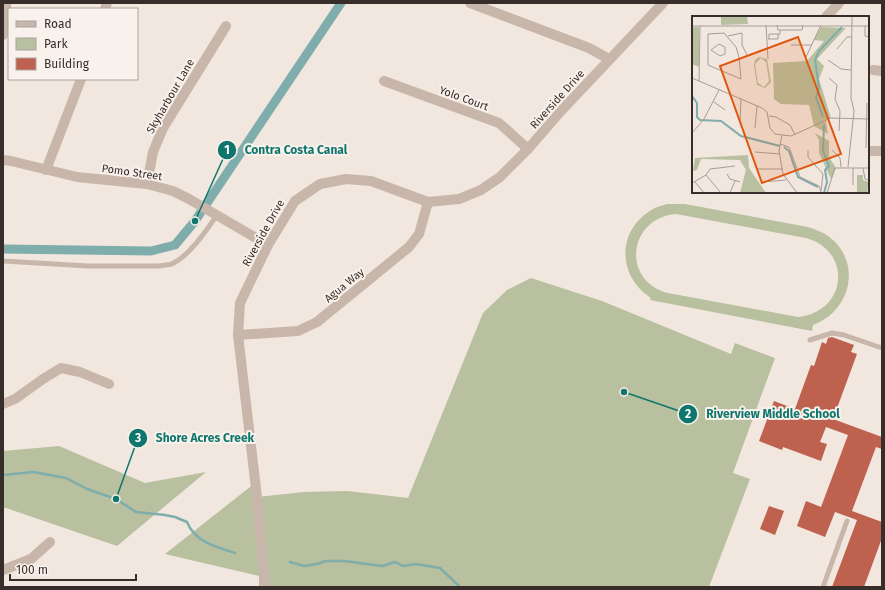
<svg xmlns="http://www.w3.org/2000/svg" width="885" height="590" font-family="'Fira Sans',sans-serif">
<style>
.green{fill:#b8c09f;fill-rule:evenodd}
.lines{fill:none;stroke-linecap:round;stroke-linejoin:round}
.stream{stroke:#7fadab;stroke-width:2.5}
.canal{stroke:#7fadab;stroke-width:9}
.building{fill:#bf614f}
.lane{stroke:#c9b6ab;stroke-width:5}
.street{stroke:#c9b6ab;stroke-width:10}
.labels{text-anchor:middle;stroke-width:4;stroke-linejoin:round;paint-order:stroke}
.street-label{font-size:11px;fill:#372d2a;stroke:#f9f1eb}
.inset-river{fill:none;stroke:#7fadab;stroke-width:2}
.inset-road{fill:none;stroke:#a79d97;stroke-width:1}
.view{fill:#df570e;fill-opacity:0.15;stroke:#df570e;stroke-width:2}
.inset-edge{fill:none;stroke:#372d2a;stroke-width:2}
.leader{fill:none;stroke:#0f766e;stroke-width:1.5}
.callout-dot{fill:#0f766e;stroke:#f9f1eb;stroke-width:1.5}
.mark-label{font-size:12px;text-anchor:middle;font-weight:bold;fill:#fff}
.callout-label{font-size:12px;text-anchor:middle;font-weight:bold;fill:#0f766e;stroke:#f9f1eb;stroke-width:4;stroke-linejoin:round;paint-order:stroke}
</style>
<rect width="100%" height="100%" fill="#f1e7df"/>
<!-- green -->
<g class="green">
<path d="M667 204H685L808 227C814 229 820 231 825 234 863 258 853 310 813 325L812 331 650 300 651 298C618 277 616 232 650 211 655 207 661 206 667 204ZM676 214 806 238C853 251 847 312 798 317L668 293C621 281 628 218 676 214Z"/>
<polygon points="531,278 602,301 731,354 735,343 775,358 733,473 750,479 709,587 264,587 264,577 165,554 255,483 257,497 304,492 348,491 408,498 483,313 507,290"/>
<polygon points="59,446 145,483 206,472 117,546 6,508 3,508 3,451"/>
</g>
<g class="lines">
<!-- stream -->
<g class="stream">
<path d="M3 475 33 472 66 478 87 489 116 499 136 512 165 515 175 517 187 522C195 542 216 547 235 553"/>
<polyline points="290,562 304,566 317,564 326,561 344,561 382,566 395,562 403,566 416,564 440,568 460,587"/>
</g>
<!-- canal -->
<polyline class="canal" points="3,249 151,251 175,245 195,221 341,3"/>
</g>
<!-- building -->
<g class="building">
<polygon points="832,337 854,345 851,352 857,354 833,419 882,437 882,449 876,447 852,511 882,522 882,538 864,587 832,587 857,520 835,512 825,537 797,526 806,501 821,507 848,435 826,427 820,442 827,444 821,461 783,447 782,450 759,441 774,401 795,409 811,365 814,366 822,342 826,344 828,338"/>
<polygon points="769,506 784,511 775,535 760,529"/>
</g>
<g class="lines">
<!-- lane -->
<g class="lane">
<path d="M3 261 88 266H159C163 265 168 265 172 264 190 255 206 231 217 215"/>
<polyline points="810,340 832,333 844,335 882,348"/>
<polyline points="823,587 847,521"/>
</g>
<!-- street -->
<g class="street">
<polyline points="470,3 589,48 609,59"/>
<polyline points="105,9 107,3"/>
<polyline points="826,17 839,3"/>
<polyline points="3,35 6,21 6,3"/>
<polyline points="873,70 882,71"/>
<polyline points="384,81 499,123 528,149"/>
<polyline points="868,151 882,151"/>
<polyline points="3,160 11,161 77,177 147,184 173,191 189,199 268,245"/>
<polyline points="46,170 81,79"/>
<polyline points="147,184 153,152 163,128 226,26"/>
<polyline points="238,335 298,331 317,322 409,247 419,234 428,202"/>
<polyline points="3,404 15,399 43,379 61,368 80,372 109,384"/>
<polyline points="3,570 31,559 50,542"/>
<polyline points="264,587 264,577 257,497 238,335 240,303 268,245 295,201 320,184 346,179 371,181 428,202 459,199 481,190 500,177 528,149 561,111 663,3"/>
</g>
</g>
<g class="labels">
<!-- street labels -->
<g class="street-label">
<text transform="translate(170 96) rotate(-60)" y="4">Skyharbour Lane</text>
<text transform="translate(464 98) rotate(20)" y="4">Yolo Court</text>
<text transform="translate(557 99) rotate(-48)" y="4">Riverside Drive</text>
<text transform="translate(132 172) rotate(8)" y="4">Pomo Street</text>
<text transform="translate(263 233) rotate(-61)" y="4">Riverside Drive</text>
<text transform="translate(344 285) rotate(-39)" y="4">Agua Way</text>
</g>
</g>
<!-- overview -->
<g transform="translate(692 16)">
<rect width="177" height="177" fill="#f1e7df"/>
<path d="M29 0H55L56 8 29 9ZM0 11H7V51L0 48ZM129 11 154 12 125 43 132 50 127 63 139 102 134 104 136 118 122 110 117 89 89 88 82 83 81 47 115 45 132 25 122 24ZM67 41 75 43 79 66 73 72 65 69 62 49 63 44ZM69 42 74 46 77 65 72 71 66 67 63 48ZM123 117 137 125V141L144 152 139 163 127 137V124ZM56 139 57 152 74 177H48L54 154 48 144 9 143 5 154 1 155 3 142ZM165 159H171V164L177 166 175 177 165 176Z" fill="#b8c09f" fill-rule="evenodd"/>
<path class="inset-river" d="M0 80 5 87V101L8 104 29 105 49 120 88 130M131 101 124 81 127 72 123 44 127 35 150 11M92 131 97 135 106 161 126 171M132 177 135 166 133 154 137 150 131 135 132 109"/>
<path class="inset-road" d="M74 9 76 43M85 9 86 14H110L111 9M0 10H177M173 10V20L177 21M32 17 44 31 47 41 49 63 16 49V18ZM36 20 50 17V29L55 39M76 23H86V18M77 23V18H88V14M99 29H120M145 33 155 21H160M19 34 28 40 33 38V31M19 34 27 28 33 31M114 41 129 9M136 44 149 53 159 54M0 62 70 92 75 96 78 112 83 118 99 120 139 102 177 103M137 62 145 69 143 83 148 95 147 115M7 65 8 10M22 86 33 94M77 100 84 101 98 109 103 119M48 106 49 83M63 112 65 90M0 117 12 103 27 74M90 119 87 135 91 158 105 177M88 128 97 131 108 161 127 170 129 176M174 132 175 87M116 134V141L131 158 129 175M140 134 148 142 149 151M63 136 88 138M156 151 162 95 159 82 160 0M161 152V169M171 152 173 163 177 164M64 153H91M35 158 38 163 48 166M14 159 18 153 43 150M3 166 12 177M69 166 94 164M0 167 14 159 29 177M38 177 43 165M135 177 143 152H177"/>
<path class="view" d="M106 21 149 138 70 167 28 50Z"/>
<rect width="177" height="177" class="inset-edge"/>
</g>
<!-- callouts -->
<path class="leader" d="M195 221L227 150M624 392L688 414M116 499L138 438"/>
<g class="callout-dot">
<circle cx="195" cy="221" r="4"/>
<circle cx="624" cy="392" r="4"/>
<circle cx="116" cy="499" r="4"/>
<circle cx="227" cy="150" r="10"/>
<circle cx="688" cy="414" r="10"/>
<circle cx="138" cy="438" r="10"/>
</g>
<g class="mark-label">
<text x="227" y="154">1</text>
<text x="688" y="418">2</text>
<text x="138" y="442">3</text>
</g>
<g class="callout-label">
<text x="296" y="154">Contra Costa Canal</text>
<text x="773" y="418">Riverview Middle School</text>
<text x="205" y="442">Shore Acres Creek</text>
</g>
<!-- border -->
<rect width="885" height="590" fill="none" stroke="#372d2a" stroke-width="8"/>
<!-- legend -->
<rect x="8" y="8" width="130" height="72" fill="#f9f1eb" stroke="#aba39e"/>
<rect x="16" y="21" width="20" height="6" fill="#c9b6ab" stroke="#aba39e"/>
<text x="44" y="28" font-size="12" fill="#372d2a">Road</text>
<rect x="16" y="38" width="20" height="12" fill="#b8c09f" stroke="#aba39e"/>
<text x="44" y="48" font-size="12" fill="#372d2a">Park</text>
<rect x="16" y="58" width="20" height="12" fill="#bf614f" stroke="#aba39e"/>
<text x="44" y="68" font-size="12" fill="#372d2a">Building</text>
<!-- scale -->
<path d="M10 574v6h126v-6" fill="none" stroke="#372d2a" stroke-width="2"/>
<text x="16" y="574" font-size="12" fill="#372d2a" stroke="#f9f1eb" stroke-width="3" paint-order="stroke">100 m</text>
</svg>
